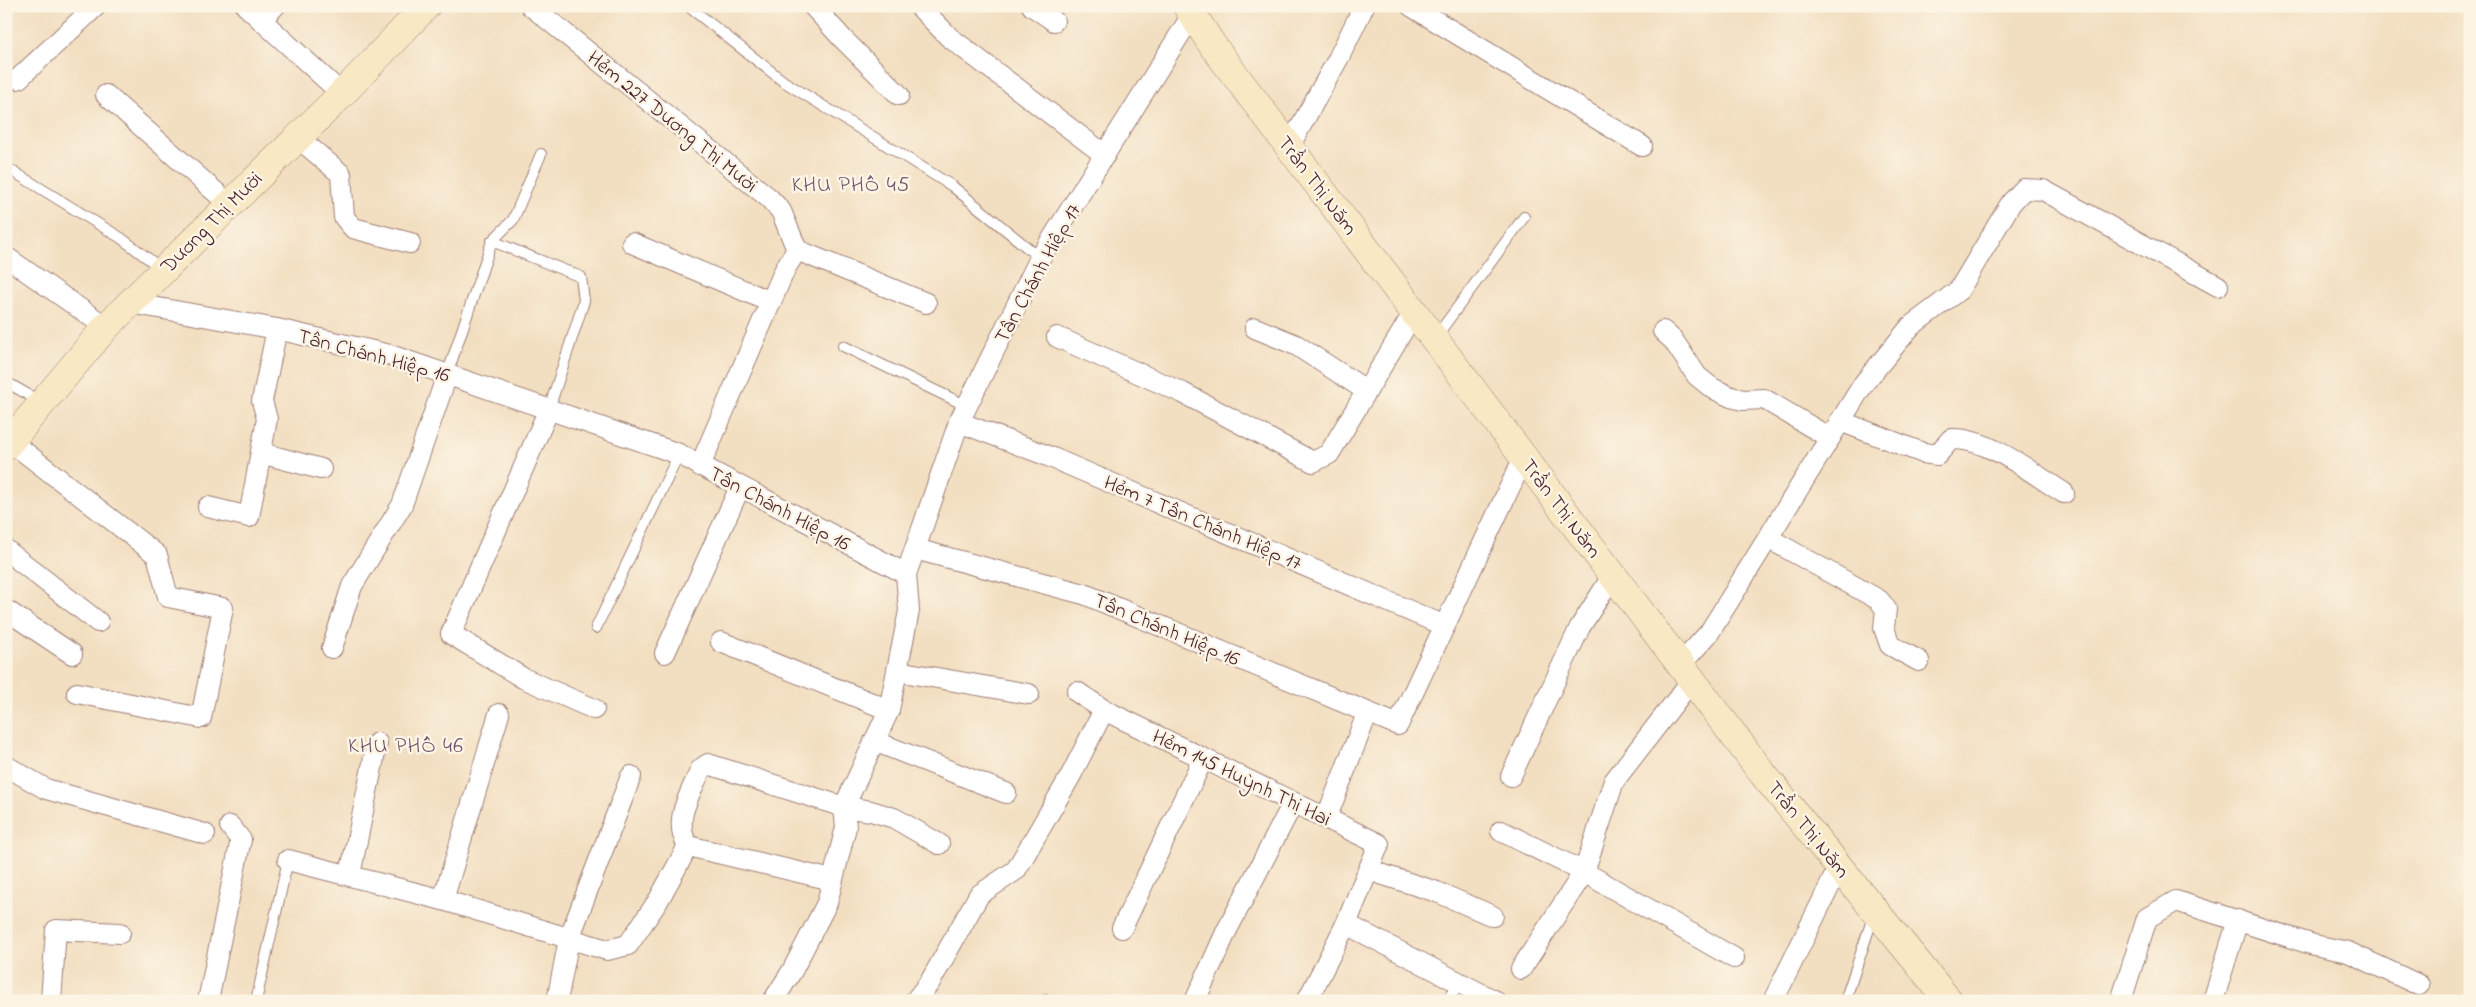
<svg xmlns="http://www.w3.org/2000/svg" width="2476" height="1007" font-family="'Indie Flower',sans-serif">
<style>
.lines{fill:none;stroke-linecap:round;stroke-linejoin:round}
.lane-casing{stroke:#9e7e76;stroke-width:12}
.street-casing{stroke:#9e7e76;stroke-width:22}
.secondary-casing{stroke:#9e7e76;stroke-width:29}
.lane{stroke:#fff;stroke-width:10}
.street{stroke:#fff;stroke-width:20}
.secondary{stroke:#f8e8c3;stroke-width:28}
.labels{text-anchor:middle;stroke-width:5;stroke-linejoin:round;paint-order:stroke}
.street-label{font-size:21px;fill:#4a1f2b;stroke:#fcf5e5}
.neighbourhood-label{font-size:22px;letter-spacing:1px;fill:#725169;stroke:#fcf5e5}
</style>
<rect width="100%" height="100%" fill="#fcf5e5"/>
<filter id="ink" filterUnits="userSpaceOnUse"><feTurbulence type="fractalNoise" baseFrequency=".02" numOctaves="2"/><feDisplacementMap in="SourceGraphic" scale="10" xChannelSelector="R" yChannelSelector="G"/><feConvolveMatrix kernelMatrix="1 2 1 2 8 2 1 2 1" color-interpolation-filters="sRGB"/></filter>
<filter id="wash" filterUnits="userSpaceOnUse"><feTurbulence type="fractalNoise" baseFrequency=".0096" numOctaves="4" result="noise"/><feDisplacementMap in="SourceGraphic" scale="20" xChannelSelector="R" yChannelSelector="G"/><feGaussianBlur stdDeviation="1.12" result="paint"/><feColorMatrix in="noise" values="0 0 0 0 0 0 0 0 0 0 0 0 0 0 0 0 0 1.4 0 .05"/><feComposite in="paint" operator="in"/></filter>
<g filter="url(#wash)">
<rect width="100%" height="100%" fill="#f2dec0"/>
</g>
<g filter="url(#ink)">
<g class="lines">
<defs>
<g id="lane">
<polyline points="688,6 783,81 952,186 1040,258"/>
<polyline points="6,167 121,238 162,269"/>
<polyline points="492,241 581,277 584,301 549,409"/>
<polyline points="1435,338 1524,217"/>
<polyline points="843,346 967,406"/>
<polyline points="447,375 492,241 513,220 541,154"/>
<polyline points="6,382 41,402"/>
<polyline points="596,628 679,454"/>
<polyline points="256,1001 288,860"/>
<polyline points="1046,1001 1046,1000"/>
<polyline points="1447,1001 1459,982"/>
<polyline points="1845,1001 1874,914"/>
</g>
<g id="street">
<polyline points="246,6 342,94"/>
<polyline points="531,6 769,198 781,211 797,250"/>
<polyline points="813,6 842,38 899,95"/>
<polyline points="919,6 949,37 1105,155"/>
<polyline points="1032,6 1054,21"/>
<polyline points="1411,6 1642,146"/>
<polyline points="261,20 275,6"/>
<polyline points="18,79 96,6"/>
<polyline points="106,95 229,204"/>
<polyline points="296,136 341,174 344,217 353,228 410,243"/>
<polyline points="1289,147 1338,59 1364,6"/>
<polyline points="632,243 771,302"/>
<polyline points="6,257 106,327"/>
<polyline points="130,303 277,329 390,355 679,454 906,574 915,549 1084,594 1398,725 1524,457"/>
<polyline points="1255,328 1296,345 1367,391"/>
<polyline points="1663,331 1673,340 1697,376 1712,388 1731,397 1743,400 1764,399 1830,438"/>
<polyline points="1057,337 1183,393 1313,462 1329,454 1414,312"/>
<polyline points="549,409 451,634 523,678 594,709"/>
<path d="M1840 421 1923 453 1937 455 1951 439C1988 437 2033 474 2064 493"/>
<polyline points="959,422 1048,456 1445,626"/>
<polyline points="10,441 157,555 168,597 223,608 201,718 77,693"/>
<polyline points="261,453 321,469"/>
<polyline points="700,466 786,267 797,250 926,303"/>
<polyline points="208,507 249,517 267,419 262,401 277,329"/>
<polyline points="1768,538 1879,600 1886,609 1884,628 1890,645 1919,661"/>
<polyline points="915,549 959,422 1040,258 1192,15"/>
<polyline points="6,550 98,622"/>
<polyline points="6,610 72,654"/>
<polyline points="721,642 889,710"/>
<polyline points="332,648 352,586 402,505 447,375"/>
<polyline points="665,653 740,487"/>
<polyline points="1680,665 1709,633 1864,383 1911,326 1959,290 2011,203 2024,189 2043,190 2218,286"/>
<polyline points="897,671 1029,694"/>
<polyline points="1692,680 1614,781 1584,872 1734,958"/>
<polyline points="1077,692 1104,710"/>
<polyline points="874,741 1006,793"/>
<polyline points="6,766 46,789 205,834"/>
<polyline points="1511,776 1580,627 1613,575"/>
<polyline points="1326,819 1367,714"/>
<polyline points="1501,831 1584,872 1521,969"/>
<path d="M688 846C672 820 690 795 701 769L708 764 844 807 889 710 909 611 906 574"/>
<polyline points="288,860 443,900 607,950 628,945 658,901 688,846 832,880"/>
<polyline points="1368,870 1437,892 1493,916"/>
<polyline points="350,875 377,743"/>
<polyline points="443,900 499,714"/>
<polyline points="1346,924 1495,1001"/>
<polyline points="1122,928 1203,759"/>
<polyline points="51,1001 56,930 120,933"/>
<polyline points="208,1001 240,844 241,840 230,826"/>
<polyline points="557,1001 569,939 631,776"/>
<polyline points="773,1001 792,971 827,903 846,827 844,807 871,811 894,818 939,844"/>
<polyline points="915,1001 930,982 979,895 1016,870 1070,777 1104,710 1379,844 1346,924 1307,1001"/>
<polyline points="1195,1001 1227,930 1293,803"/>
<polyline points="1773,1001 1839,867"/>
<polyline points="2121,1001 2147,918 2176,901 2314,945 2348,952 2419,985"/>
<polyline points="2213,1001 2238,920"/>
</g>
<g id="secondary">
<polyline points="1187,6 1213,46 1763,774 1949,1001"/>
<polyline points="6,446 106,327 342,94 426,6"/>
</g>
</defs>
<!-- lane casing -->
<use href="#lane" class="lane-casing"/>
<!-- street casing -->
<use href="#street" class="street-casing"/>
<!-- secondary casing -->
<use href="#secondary" class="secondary-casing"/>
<!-- lane -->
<use href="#lane" class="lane"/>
<!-- street -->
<use href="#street" class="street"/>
<!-- secondary -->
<use href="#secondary" class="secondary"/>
</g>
</g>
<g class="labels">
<!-- street labels -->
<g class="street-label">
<text transform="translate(673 121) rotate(39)" y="7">Hẻm 227 Dương Thị Mười</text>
<text transform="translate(1318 185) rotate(53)" y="7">Trần Thị Năm</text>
<text transform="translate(211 222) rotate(-45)" y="7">Dương Thị Mười</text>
<text transform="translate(1037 273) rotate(-61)" y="7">Tân Chánh Hiệp 17</text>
<text transform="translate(374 355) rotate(15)" y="7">Tân Chánh Hiệp 16</text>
<text transform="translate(780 508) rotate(28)" y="7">Tân Chánh Hiệp 16</text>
<text transform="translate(1562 508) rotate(53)" y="7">Trần Thị Năm</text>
<text transform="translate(1203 522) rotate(23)" y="7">Hẻm 7 Tân Chánh Hiệp 17</text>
<text transform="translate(1167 629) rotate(23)" y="7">Tân Chánh Hiệp 16</text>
<text transform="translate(1242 777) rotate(26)" y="7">Hẻm 145 Huỳnh Thị Hai</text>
<text transform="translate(1809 829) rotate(51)" y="7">Trần Thị Năm</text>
</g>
<!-- neighbourhood labels -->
<g class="neighbourhood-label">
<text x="851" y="191">KHU PHỐ 45</text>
<text x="406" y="752">KHU PHỐ 46</text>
</g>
</g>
<!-- margin -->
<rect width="2476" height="1007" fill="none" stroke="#fcf5e5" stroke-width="25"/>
</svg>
